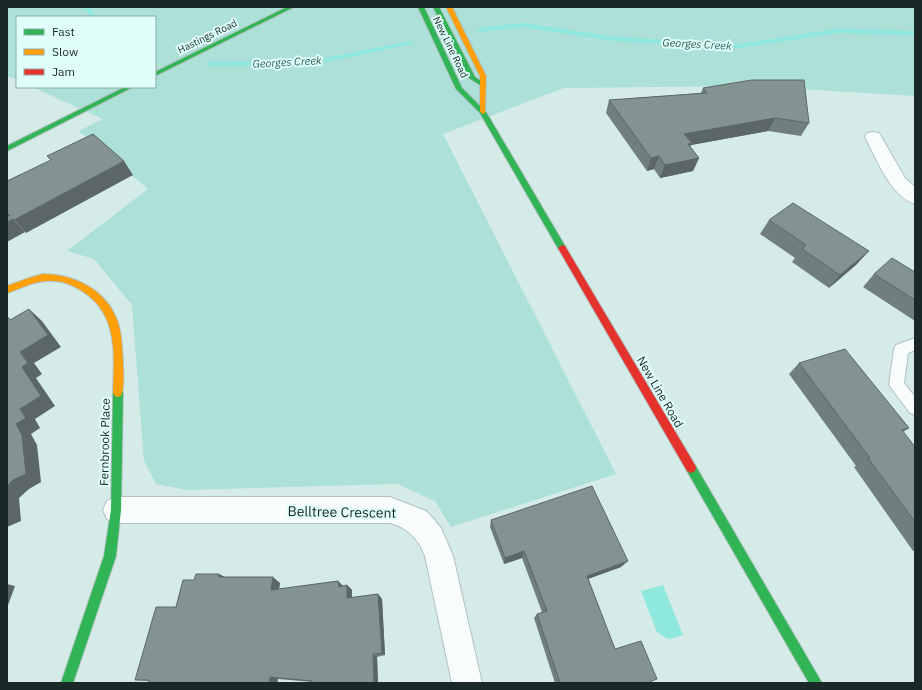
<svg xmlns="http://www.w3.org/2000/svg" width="922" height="690" font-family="'IBM Plex Sans',sans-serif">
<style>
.green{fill:#ace0d9}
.water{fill:#8ee8de}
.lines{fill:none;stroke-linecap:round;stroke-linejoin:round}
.stream{fill:#8ee8de;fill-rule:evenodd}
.lane-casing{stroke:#b1c2c0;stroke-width:2}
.street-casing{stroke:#b1c2c0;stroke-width:2}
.fast-casing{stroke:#b1c2c0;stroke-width:2}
.slow-casing{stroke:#b1c2c0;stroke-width:2}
.jam-casing{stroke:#b1c2c0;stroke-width:2}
.lane{fill:#f9fcfc;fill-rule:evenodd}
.street{fill:#f9fcfc;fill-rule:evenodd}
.fast{fill:#30b455;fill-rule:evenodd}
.slow{fill:#ff9f0a;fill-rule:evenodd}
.jam{fill:#e5322d;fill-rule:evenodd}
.wall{fill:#707e7d}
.shaded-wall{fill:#5b6766}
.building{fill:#829391;stroke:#5b6766}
.labels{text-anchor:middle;stroke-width:4;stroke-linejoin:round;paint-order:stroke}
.far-street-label{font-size:10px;fill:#1a2827;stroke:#e0fffa}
.far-water-label{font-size:11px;font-style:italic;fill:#2f625c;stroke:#e0fffa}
.street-label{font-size:12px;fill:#1a2827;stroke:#e0fffa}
.near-street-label{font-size:14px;fill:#1a2827;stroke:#e0fffa}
</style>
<rect width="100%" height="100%" fill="#d5ebe8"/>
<!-- green -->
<polygon class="green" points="7,7 915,7 915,96 749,86 564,88 443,134 616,474 451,527 435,501 397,484 187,490 156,484 144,461 132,305 94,259 67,251 148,189 79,131 103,119 32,87 155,87 155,17 17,17 17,80 7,76"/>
<!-- water -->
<polygon class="water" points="663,585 683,635 670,639 666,638 657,632 641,591"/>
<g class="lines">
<!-- stream -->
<g class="stream">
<polygon points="83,7 89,7 97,17 91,17"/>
<polygon points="522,23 615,37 740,44 837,29 915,31 915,35 837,33 740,48 615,41 522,27 479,32 476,30 479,28"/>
<polygon points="410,41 413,43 412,44 312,65 209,66 206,64 209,62 312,61"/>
</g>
<defs>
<polygon id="lane" points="915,338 915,350 908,353 904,383 915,397 915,415 910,413 889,385 894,349 896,345"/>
<g id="street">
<path d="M873 132 879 133 905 178 915 187V204C891 197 876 158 865 137L867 133Z"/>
<path d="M116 497H390L426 511 431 516 441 528 453 556 482 683H452L425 556C418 538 408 528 390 523H116L107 519 103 510 107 501Z"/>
</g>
<g id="fast">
<polygon points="287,7 294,7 155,76 155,72"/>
<polygon points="418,7 424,7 462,88 486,112 565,246 566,248 565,250 559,250 480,113 456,89"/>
<polygon points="433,7 439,7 475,77 484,83 484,85 480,85 469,78"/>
<polygon points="125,87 133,87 7,151 7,146"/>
<polygon points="118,389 121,390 123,393 121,510 116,556 73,683 61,683 104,556 111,510 113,393 115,390"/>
<polygon points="691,463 695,465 822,683 809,683 687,471 686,468 687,465"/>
</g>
<g id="slow">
<polygon points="446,7 452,7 486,76 485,113 483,114 480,112 480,76"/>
<path d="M43 274C74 274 106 290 117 320 122 333 122 348 123 362 123 372 125 387 121 396L118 397 115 396 113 393C114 355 119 314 82 291 70 283 59 280 45 281 31 282 20 289 7 293V286L29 278Z"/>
</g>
<polygon id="jam" points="562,245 565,246 695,465 696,468 695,471 691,473 687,471 558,248"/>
</defs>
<!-- lane casing -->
<use href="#lane" class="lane-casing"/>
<!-- street casing -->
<use href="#street" class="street-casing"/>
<!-- fast casing -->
<use href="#fast" class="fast-casing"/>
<!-- slow casing -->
<use href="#slow" class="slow-casing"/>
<!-- jam casing -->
<use href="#jam" class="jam-casing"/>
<!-- lane -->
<use href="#lane" class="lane"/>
<!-- street -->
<use href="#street" class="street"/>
<!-- fast -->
<use href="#fast" class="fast"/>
<!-- slow -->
<use href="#slow" class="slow"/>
<!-- jam -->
<use href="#jam" class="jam"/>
</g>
<!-- wall -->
<g class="wall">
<polygon points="703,88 809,123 801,136 768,131 691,145 690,147 699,158 693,171 660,178 654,169 647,171 606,113 609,100 701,93"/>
<polygon points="769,220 857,264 829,288 792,262 795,258 760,234"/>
<polygon points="915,272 915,321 863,287 874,274"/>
<polygon points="799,363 909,428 903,432 915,447 915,550 913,551 854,467 856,466 789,374"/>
<polygon points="491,520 621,567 588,579 615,649 647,683 555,683 534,618 537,614 542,612 522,558 504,564 490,527"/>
<polygon points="219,574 224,577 280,583 279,589 338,581 343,586 347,585 352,590 352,598 378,594 382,599 385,655 377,657 378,683 312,683 312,682 278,679 277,683 148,683 149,681 135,680 176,607"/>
</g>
<!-- shaded-wall -->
<g class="shaded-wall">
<polygon points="775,118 768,131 691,145 686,156 684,134"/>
<polygon points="659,156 654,169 647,171 651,158"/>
<polygon points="699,158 693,171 660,178 665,165"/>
<polygon points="124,161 133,175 26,233 14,220"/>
<polygon points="13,219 25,232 7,242 7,222"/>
<polygon points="869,251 857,264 829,288 840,275"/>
<polygon points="29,309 42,321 61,347 34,363 42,374 36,378 55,406 35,419 40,428 31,434 37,445 41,482 29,489 19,498 21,521 7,527 7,486 16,424 20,409 22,367 20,352"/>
<polygon points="524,551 522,558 504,564 505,558"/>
<polygon points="628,561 621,567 582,581 587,576"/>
<polygon points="219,574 229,579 219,577"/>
<polygon points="273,577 280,583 278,595 271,590"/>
<polygon points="338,581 343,586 339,587"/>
<polygon points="7,584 15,586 7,608"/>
<polygon points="347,585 352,590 352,603 347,598"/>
<polygon points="378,594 382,599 385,655 382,653"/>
<polygon points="373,654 377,657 378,683 374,683"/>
<polygon points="270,677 278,679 277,683 269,683"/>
</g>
<!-- building -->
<g class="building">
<polygon points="752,80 804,80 809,123 775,118 684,134 692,143 688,144 699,158 665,165 659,156 651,158 609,100 707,93 703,88"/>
<polygon points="93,134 124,161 14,220 13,219 7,222 7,215 10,216 7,213 7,181 51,160 47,156"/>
<polygon points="793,203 869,251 840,275 802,249 806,245 769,220"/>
<polygon points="892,258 915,272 915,300 874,274"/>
<polygon points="29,309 48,335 20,352 28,363 22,367 41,396 20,409 26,418 16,424 22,435 26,474 13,480 7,486 7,316 10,320"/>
<polygon points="845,349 909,428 902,430 915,447 915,522 868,458 870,458 799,363"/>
<polygon points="592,486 628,561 587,576 615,649 641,641 657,679 647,683 560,683 537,614 547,611 524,551 505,558 491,520"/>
<polygon points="196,574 219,574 219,577 273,577 271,590 338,581 339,587 347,585 347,598 378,594 382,653 373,654 374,683 312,683 312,681 270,677 269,683 148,683 149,680 135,680 156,607 176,607 183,580 194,580"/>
</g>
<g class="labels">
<!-- far-street labels -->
<g class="far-street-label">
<text transform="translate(207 36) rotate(-26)" y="4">Hastings Road</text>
<text transform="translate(451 47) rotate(64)" y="4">New Line Road</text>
</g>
<!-- far-water labels -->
<g class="far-water-label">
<text transform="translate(697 44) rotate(3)" y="4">Georges Creek</text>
<text transform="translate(287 62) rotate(-3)" y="4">Georges Creek</text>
</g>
<!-- street labels -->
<g class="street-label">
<text transform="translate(660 392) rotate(60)" y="4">New Line Road</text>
<text transform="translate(105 442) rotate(-89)" y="4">Fernbrook Place</text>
</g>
<!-- near-street labels -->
<g class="near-street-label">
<text transform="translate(342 512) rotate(1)" y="5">Belltree Crescent</text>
</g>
</g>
<!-- border -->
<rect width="922" height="690" fill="none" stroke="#1a2827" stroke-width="16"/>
<!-- legend -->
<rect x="16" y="16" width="140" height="72" fill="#e0fffa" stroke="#91a9a6"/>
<rect x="24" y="29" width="20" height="6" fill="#30b455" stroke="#91a9a6"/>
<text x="52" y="36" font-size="12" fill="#1a2827">Fast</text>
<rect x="24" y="49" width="20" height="6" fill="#ff9f0a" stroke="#91a9a6"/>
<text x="52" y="56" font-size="12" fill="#1a2827">Slow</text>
<rect x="24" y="69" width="20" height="6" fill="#e5322d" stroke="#91a9a6"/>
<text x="52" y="76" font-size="12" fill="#1a2827">Jam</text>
</svg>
